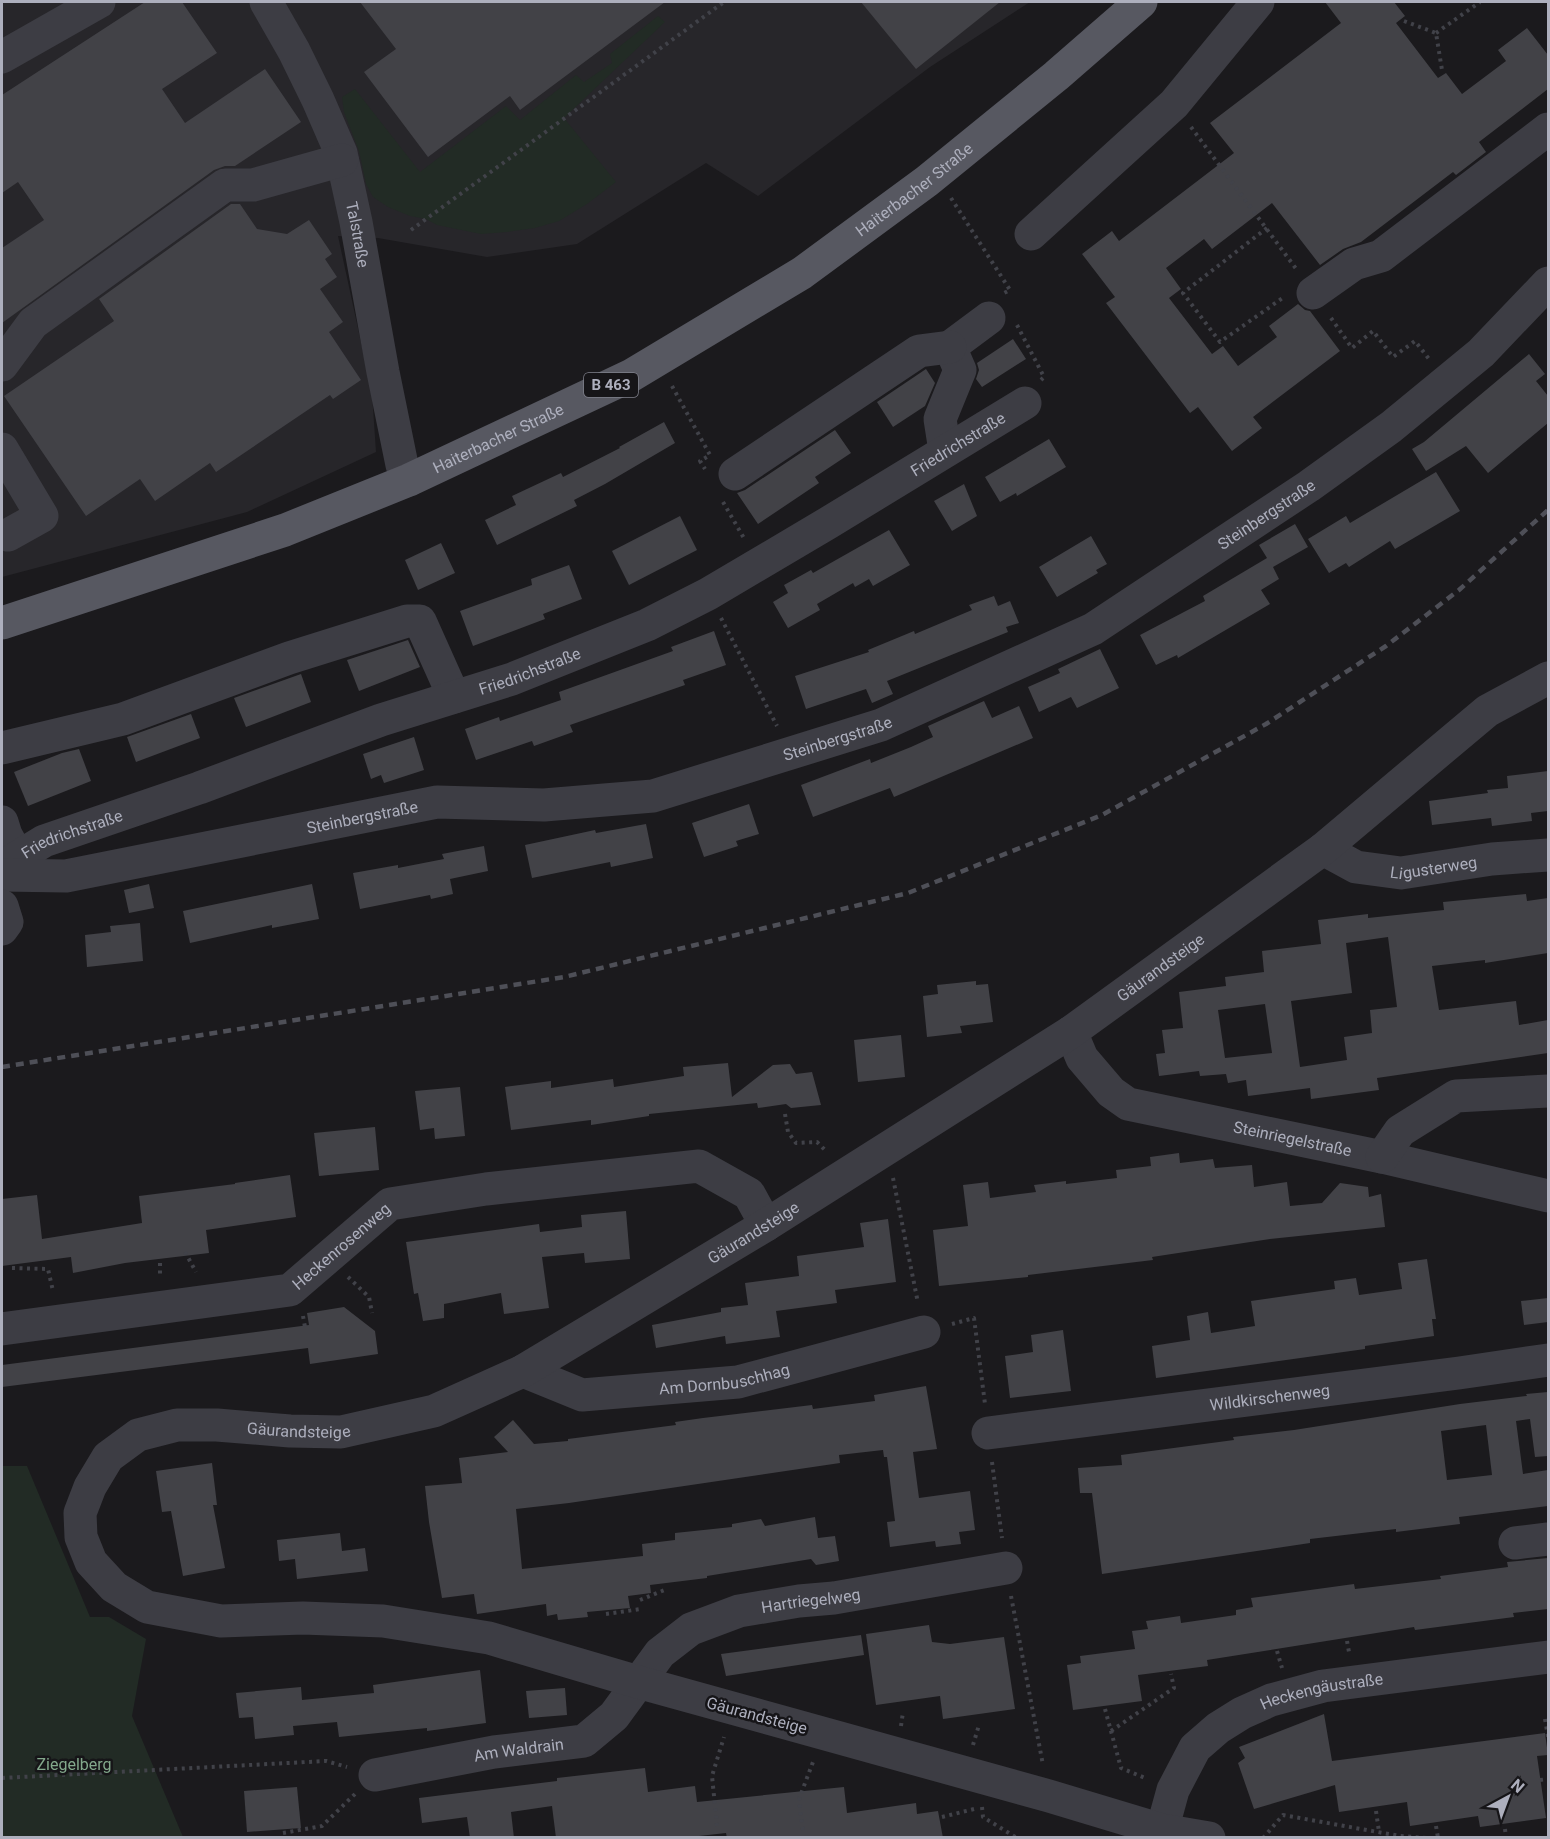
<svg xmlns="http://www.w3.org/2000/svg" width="1550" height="1839" font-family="Roboto,sans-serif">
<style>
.built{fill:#27262a}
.green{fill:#222b25}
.building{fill:#424247;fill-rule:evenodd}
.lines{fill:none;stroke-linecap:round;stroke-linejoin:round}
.path{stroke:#414249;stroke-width:4;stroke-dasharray:3 4.5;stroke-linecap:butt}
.minor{stroke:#3d3d44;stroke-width:33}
.major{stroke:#575861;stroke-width:33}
.rail{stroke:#4e4f57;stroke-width:4.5;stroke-dasharray:8 6;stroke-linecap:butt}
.labels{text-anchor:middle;stroke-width:5;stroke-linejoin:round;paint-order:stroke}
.shield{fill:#161518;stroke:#80818c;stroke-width:1.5}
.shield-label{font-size:15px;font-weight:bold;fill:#adafbd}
.street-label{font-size:16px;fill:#adafbd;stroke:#161518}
.park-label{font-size:16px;fill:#83a88c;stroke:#161518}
</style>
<rect width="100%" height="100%" fill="#1b1a1d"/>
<!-- built -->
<polygon class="built" points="2,2 1030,2 930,67 758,196 706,163 577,244 487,257 378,238 338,236 372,393 376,452 247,512 2,577"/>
<!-- green -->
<g class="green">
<polygon points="658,16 665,22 564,118 616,182 587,204 559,221 535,228 507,232 481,234 437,225 426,219 410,216 388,207 373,197 366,184 359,151 344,112 342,97 355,89 420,172 506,106 520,120 576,75 584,82 612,63 610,54"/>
<polygon points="2,1466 27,1466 90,1617 109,1617 146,1639 132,1716 183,1837 2,1837"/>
</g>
<!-- building -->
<g class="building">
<polygon points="145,2 182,2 217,53 162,89 185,123 265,69 301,122 235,166 225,166 214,170 2,323 2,248 44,220 18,182 2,193 2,95"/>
<polygon points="360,2 665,2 520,110 510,96 428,157 364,72 396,49"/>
<polygon points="861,2 1000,2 916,69"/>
<polygon points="1325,2 1394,2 1405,16 1396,23 1438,78 1446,73 1462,94 1506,61 1498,50 1527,28 1548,55 1548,89 1479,142 1486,152 1456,175 1453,172 1361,242 1343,249 1320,265 1272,203 1212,249 1204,239 1166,268 1181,289 1169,298 1212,354 1223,346 1238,366 1277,337 1269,326 1298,304 1305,310 1310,311 1340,351 1253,417 1262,428 1232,451 1198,407 1190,413 1106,303 1115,297 1082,254 1112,231 1119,241 1234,153 1210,123 1341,23"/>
<polygon points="231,204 240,204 257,229 287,234 309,220 332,254 325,259 337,277 320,289 343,322 329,332 361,380 333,399 330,395 216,472 210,463 155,501 140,479 86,516 4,396 114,321 99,299"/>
<polygon points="1013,339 1026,359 982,387 976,379 979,370 977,363"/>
<polygon points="1529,354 1545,374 1536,381 1548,396 1548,423 1488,473 1466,446 1426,471 1412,449 1424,442"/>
<polygon points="926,369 935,383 925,406 893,427 877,402"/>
<polygon points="664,422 675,443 605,484 574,500 577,506 497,545 485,520 516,505 512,496 561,473 563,477 620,448 619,447"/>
<polygon points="835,430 851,453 815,477 819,483 758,524 737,493 745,490"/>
<polygon points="1049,439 1066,467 1017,496 1016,493 1000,502 985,477"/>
<polygon points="1436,472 1460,511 1395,549 1390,541 1349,567 1346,563 1329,573 1308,539 1346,516 1350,523"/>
<polygon points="964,484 977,516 952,531 934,501"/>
<polygon points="680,516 697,550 629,585 612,551"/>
<polygon points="1295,524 1308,547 1273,567 1279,579 1261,590 1270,604 1178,658 1177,655 1156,665 1140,635 1205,601 1203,596 1267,558 1259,545"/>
<polygon points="889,530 910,565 873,586 869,579 855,587 853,583 817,604 820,610 788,628 773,602 788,593 784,585 811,570 813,573"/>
<polygon points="1091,536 1107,564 1096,570 1098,573 1057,597 1039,567"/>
<polygon points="441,543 455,573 418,590 405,560"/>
<polygon points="569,565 582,599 543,614 545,619 473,646 460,611 532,585 531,579"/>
<polygon points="994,596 998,606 1010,601 1019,623 1006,627 1008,632 887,681 893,694 872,703 866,689 806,709 795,676 869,652 868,650 914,631 915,634 972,610 969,605"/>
<polygon points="714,631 726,665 683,680 685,685 570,725 573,732 534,746 532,741 476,760 465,729 499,717 500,721 561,700 559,692 673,651 671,647"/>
<polygon points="408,640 420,667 359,691 347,660"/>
<polygon points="1100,649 1119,688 1077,708 1071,697 1039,712 1028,687 1060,673 1058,669"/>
<polygon points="301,674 311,702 246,727 234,698"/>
<polygon points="984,701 992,718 1019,706 1033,738 894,797 890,788 813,817 801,785 870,759 871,763 911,747 933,737 928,726"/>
<polygon points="191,714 200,738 136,762 127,737"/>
<polygon points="414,737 424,770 384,783 381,775 371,779 363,754"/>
<polygon points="79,749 91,781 28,806 14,772 62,753"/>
<polygon points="1548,771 1548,811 1531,813 1532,821 1492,826 1491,818 1432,825 1429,801 1488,793 1487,790 1508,788 1507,776"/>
<polygon points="749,804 759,834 736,841 738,846 704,857 692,823"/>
<polygon points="646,824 653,858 611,867 610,862 532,878 525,845 595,830 596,833"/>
<polygon points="484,846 488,871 450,879 453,894 431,899 430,895 360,909 353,873 398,865 398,868 444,859 442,854"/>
<polygon points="149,884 154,908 129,913 124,890"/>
<polygon points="312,884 319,919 272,928 272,925 190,943 183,911"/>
<path d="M1526 894 1527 901 1548 898V953L1485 963V960L1432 966 1439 1010 1516 1001 1519 1025 1548 1020V1053L1377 1078 1379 1090 1311 1099 1310 1088 1248 1096 1246 1080 1228 1083 1226 1074 1200 1076 1199 1071 1159 1076 1156 1054 1165 1053 1162 1030 1183 1028 1179 992 1226 986 1225 977 1264 972 1262 951 1321 944 1318 920 1368 914V918L1444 910 1443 902ZM1388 937 1397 1007 1370 1010 1372 1033 1344 1037 1347 1060 1300 1067 1291 1001 1352 993 1346 943ZM1265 1004 1272 1053 1225 1058 1218 1010Z"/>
<polygon points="140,923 143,961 87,967 85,935 111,932 110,926"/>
<polygon points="976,981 976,985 988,984 993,1022 960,1026 962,1033 927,1037 923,996 938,994 937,985"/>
<polygon points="901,1035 905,1077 858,1082 854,1040"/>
<polygon points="728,1063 732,1097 773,1065 790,1064 796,1074 812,1072 821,1105 791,1108 786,1104 758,1108 757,1103 649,1114 649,1116 591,1125 591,1120 511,1130 505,1087 551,1081 551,1088 613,1079 614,1087 684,1076 683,1067"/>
<polygon points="460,1087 465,1136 435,1139 434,1128 420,1130 415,1091"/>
<polygon points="375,1127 379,1170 319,1176 314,1133"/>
<polygon points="1179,1153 1180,1163 1213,1159 1215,1168 1252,1165 1254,1187 1287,1182 1290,1206 1322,1203 1340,1183 1368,1187 1369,1197 1381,1194 1385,1227 1270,1239 1152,1257 1153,1260 1028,1275 1028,1277 939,1286 933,1230 968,1226 963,1185 988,1182 990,1198 1036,1192 1034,1185 1066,1181 1066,1184 1117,1178 1116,1170 1151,1166 1150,1157"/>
<polygon points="290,1175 296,1217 206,1230 209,1253 125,1263 73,1273 71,1257 2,1266 2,1199 37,1195 42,1239 142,1223 139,1196 235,1184 235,1183"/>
<polygon points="626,1211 630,1259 585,1263 584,1253 542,1257 549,1308 504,1314 501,1293 444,1304 444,1318 423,1321 418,1293 414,1294 406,1242 539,1224 540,1232 582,1227 581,1215"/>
<polygon points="888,1219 896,1282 835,1290 837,1303 776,1311 780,1337 726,1344 725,1336 656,1348 652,1325 721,1312 721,1308 748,1305 745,1283 799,1276 797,1256 864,1247 860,1223"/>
<polygon points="1427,1259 1436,1319 1432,1319 1434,1336 1365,1346 1365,1349 1156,1378 1152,1346 1190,1340 1187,1316 1208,1312 1211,1333 1255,1326 1251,1301 1335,1289 1334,1281 1356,1278 1359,1295 1402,1289 1398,1263"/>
<polygon points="1548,1298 1548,1322 1524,1325 1521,1301"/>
<polygon points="344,1307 375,1331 378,1354 310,1364 308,1348 2,1387 2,1365 309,1325 307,1313"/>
<polygon points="1063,1330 1071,1391 1010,1398 1005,1356 1033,1352 1031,1335"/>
<polygon points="926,1386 937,1449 913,1452 919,1498 970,1491 975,1530 959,1532 961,1544 936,1547 935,1541 890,1547 887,1522 895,1521 887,1457 884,1457 883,1450 839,1455 840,1463 569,1503 516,1509 522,1569 643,1556 642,1544 675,1540 675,1533 732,1527 732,1524 761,1519 765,1526 815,1517 818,1538 835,1536 839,1561 816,1565 811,1559 707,1576 707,1578 650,1585 651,1593 628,1596 630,1608 587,1612 588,1617 558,1620 557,1614 547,1616 546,1604 477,1614 474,1594 442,1598 429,1522 425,1486 462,1483 459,1458 508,1452 494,1437 513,1420 534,1444 568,1441 568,1439 676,1425 675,1422 703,1418 812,1405 813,1409 875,1401 874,1395"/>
<path d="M1548 1392V1456L1535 1457 1530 1419 1516 1421 1523 1474 1548 1470V1506L1459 1517 1460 1524 1396 1532V1529L1310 1539V1543L1102 1574 1092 1493H1080L1078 1468 1122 1465 1121 1455 1234 1440 1233 1437 1294 1430 1460 1404 1527 1396 1526 1394ZM1486 1425 1492 1475 1447 1480 1441 1431Z"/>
<polygon points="212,1463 217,1505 213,1505 225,1568 183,1576 171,1511 162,1512 156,1471"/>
<polygon points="340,1533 342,1551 365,1548 368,1571 297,1579 295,1559 279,1561 277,1540"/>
<polygon points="1548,1558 1548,1609 1513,1613 1514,1617 1415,1630 1414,1627 1207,1660 1208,1666 1138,1675 1142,1701 1073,1710 1067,1665 1081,1663 1080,1656 1135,1649 1132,1631 1148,1629 1146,1621 1180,1616 1181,1623 1236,1615 1236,1610 1253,1607 1251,1598 1354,1584 1355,1589 1441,1579 1440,1576 1508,1567 1507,1562"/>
<polygon points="929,1625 932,1642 950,1644 1004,1637 1015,1709 943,1719 940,1696 876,1705 866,1634"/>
<polygon points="861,1635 864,1655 726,1676 721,1654"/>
<polygon points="480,1670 486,1723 427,1731 427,1728 339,1737 337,1722 293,1726 294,1735 255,1739 253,1717 239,1718 236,1693 301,1687 302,1700 374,1693 373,1685"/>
<polygon points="565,1688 567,1715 529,1718 526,1691"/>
<polygon points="1324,1714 1332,1761 1545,1733 1548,1755 1537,1756 1546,1818 1480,1827 1478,1816 1410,1826 1407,1802 1339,1812 1335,1785 1254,1809 1238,1763 1245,1758 1239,1747"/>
<polygon points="645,1768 648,1792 695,1786 697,1802 844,1787 847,1813 916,1803 917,1814 938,1811 943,1838 727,1838 726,1833 681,1838 556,1838 552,1806 511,1812 514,1838 470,1838 467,1817 422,1823 419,1798 557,1781 557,1778"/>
<polygon points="297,1787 301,1828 247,1832 244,1791"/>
</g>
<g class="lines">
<!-- path -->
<g class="path">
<polyline points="1404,21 1436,33 1442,70"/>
<polyline points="1436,33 1480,2"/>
<polyline points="1191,127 1297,270"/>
<polyline points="951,198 1010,290 1004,293"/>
<polyline points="1267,228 1183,293 1220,342 1284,297"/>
<polyline points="411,230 724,2"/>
<polyline points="1331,318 1352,348 1373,331 1393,357 1415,341 1429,359"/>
<polyline points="1017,325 1044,377 1041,380"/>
<polyline points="672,386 710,455 700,461 705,469"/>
<polyline points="723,502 745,540"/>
<polyline points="721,618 777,726"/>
<polyline points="785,1114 788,1132 796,1143 817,1142 826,1151"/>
<polyline points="893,1178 918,1303"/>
<polyline points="185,1252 196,1272"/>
<polyline points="160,1263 160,1277"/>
<polyline points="12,1268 48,1269 53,1291"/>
<polyline points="348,1277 369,1297 372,1313"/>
<polyline points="303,1316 305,1327"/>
<polyline points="952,1324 974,1318 985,1404"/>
<polyline points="992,1462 1002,1538"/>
<polyline points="1011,1596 1043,1765"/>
<polyline points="640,1600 667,1589"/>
<polyline points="606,1614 641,1609"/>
<polyline points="1347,1641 1349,1652"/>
<polyline points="1277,1651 1282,1668"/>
<polyline points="1105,1709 1121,1768 1145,1778"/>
<polyline points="1545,1719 1548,1737"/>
<polyline points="901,1726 903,1712"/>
<polyline points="1111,1731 1174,1688 1171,1674"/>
<polyline points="973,1745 979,1725"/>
<polyline points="2,1778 326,1761 347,1767"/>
<polyline points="1540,1780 1548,1779"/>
<polyline points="982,1807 983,1817 1017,1838"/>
<polyline points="1376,1811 1379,1832"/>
<polyline points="942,1817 978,1808"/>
<polyline points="717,1826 712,1776 724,1737"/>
<polyline points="1436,1826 1438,1838"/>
<polyline points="1505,1829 1506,1838"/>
<polyline points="803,1830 799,1799 813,1762"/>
<polyline points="283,1833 322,1826 355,1794"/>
<polyline points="1263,1838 1283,1815 1400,1836 1427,1838"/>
</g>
<!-- minor -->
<g class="minor">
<path id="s1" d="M266 2 294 51 318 100 341 153 356 222 383 372 402 465 409 480"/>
<polyline points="2,57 99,2"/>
<polyline points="1031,234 1174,104 1258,2"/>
<polyline points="1313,293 1354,264 1381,256 1548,129"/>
<polyline points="2,365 33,323 225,185 253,185 342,160"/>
<polyline points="2,449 42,516 8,535"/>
<polyline points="945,451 940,419 960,370 950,347 989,318"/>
<polyline points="735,474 919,351 950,347"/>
<polyline points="2,748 123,719 289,658 407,621 420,621 454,697"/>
<polyline points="2,822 6,835 18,857"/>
<path id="s2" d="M1323 849 1356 867 1401 873 1492 859 1548 855"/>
<path id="s3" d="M2 867 44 841 199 788 381 720 512 679 647 625 708 594 828 523 1025 403"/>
<path id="s4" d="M2 875 66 876 437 802 544 805 653 796 881 725 1093 629 1309 486 1391 427 1481 353 1548 283"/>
<polyline points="2,906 7,922 2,929"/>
<path id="s5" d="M1071 1032 1082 1058 1111 1092 1128 1104 1382 1157 1548 1196"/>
<polyline points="1382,1157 1400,1131 1456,1096 1548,1091"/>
<path id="s6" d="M2 1329 290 1290 390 1204 486 1189 699 1166 749 1194 766 1225"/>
<path id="s7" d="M523 1371 582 1395 738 1382 924 1332"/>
<path id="s8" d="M988 1433 1459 1373 1548 1360"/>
<polyline points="1515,1543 1548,1539"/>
<path id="s9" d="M375 1775 494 1752 584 1741 614 1716 660 1653 691 1629 739 1611 799 1601 834 1598 1006 1568"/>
<path id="s10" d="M1162 1830 1173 1790 1195 1748 1218 1728 1242 1713 1271 1700 1323 1686 1548 1657"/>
<path id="s11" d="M1209 1838 1162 1830 1049 1796 638 1682 489 1638 383 1621 303 1618 221 1621 147 1607 114 1587 91 1562 81 1537 80 1513 90 1487 108 1457 138 1435 177 1425H217L290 1431 341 1432 434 1411 523 1371 766 1225 1071 1032 1323 849 1487 711 1548 678"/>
</g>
<!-- major -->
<path class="major" id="s12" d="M2 623 285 530 409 480 632 375 802 273 927 181 1056 76 1141 2"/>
<!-- rail -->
<polyline class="rail" points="2,1067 564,977 908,893 1102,815 1266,724 1386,646 1459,590 1548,510"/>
</g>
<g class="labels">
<!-- shield labels -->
<rect class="shield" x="584" y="373" width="54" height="24" rx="4.5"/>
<g class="shield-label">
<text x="611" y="390">B 463</text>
</g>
<!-- street labels -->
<g class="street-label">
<text dy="6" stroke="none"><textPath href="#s12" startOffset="1016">Haiterbacher Straße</textPath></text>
<text dy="6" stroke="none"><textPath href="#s1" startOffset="252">Talstraße</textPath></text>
<text dy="6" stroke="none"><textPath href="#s12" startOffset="530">Haiterbacher Straße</textPath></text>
<text dy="6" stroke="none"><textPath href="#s3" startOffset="1050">Friedrichstraße</textPath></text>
<text dy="6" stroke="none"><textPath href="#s4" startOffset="1338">Steinbergstraße</textPath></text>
<text dy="6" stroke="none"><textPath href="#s3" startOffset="564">Friedrichstraße</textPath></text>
<text dy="6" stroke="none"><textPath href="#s4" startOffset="852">Steinbergstraße</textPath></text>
<text dy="6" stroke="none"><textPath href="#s4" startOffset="366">Steinbergstraße</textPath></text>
<text dy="6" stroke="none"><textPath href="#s3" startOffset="78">Friedrichstraße</textPath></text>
<text dy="6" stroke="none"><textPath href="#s2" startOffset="116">Ligusterweg</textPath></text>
<text dy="6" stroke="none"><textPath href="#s11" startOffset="2468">Gäurandsteige</textPath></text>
<text dy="6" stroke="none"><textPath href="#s5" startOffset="262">Steinriegelstraße</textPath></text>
<text dy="6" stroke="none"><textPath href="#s11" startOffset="1982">Gäurandsteige</textPath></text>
<text dy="6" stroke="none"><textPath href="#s6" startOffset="358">Heckenrosenweg</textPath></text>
<text dy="6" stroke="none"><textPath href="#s7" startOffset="207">Am Dornbuschhag</textPath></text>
<text dy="6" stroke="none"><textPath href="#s8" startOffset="284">Wildkirschenweg</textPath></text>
<text dy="6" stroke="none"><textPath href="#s11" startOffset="1478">Gäurandsteige</textPath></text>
<text dy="6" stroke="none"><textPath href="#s9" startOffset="492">Hartriegelweg</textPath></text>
<text dy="6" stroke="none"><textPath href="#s10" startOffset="231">Heckengäustraße</textPath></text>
<text transform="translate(757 1715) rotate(15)" y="6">Gäurandsteige</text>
<text dy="6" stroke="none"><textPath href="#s9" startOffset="146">Am Waldrain</textPath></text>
</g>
<!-- park labels -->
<g class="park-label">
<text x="74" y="1770">Ziegelberg</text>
</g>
</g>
<!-- border -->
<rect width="1550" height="1839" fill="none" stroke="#adafbd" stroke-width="6"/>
<!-- north arrow -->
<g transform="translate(1508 1797) rotate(41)" stroke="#161518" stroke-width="4.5" paint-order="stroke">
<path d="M0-4.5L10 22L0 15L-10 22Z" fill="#adafbd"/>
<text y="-9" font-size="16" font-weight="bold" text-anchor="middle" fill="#adafbd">N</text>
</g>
</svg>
